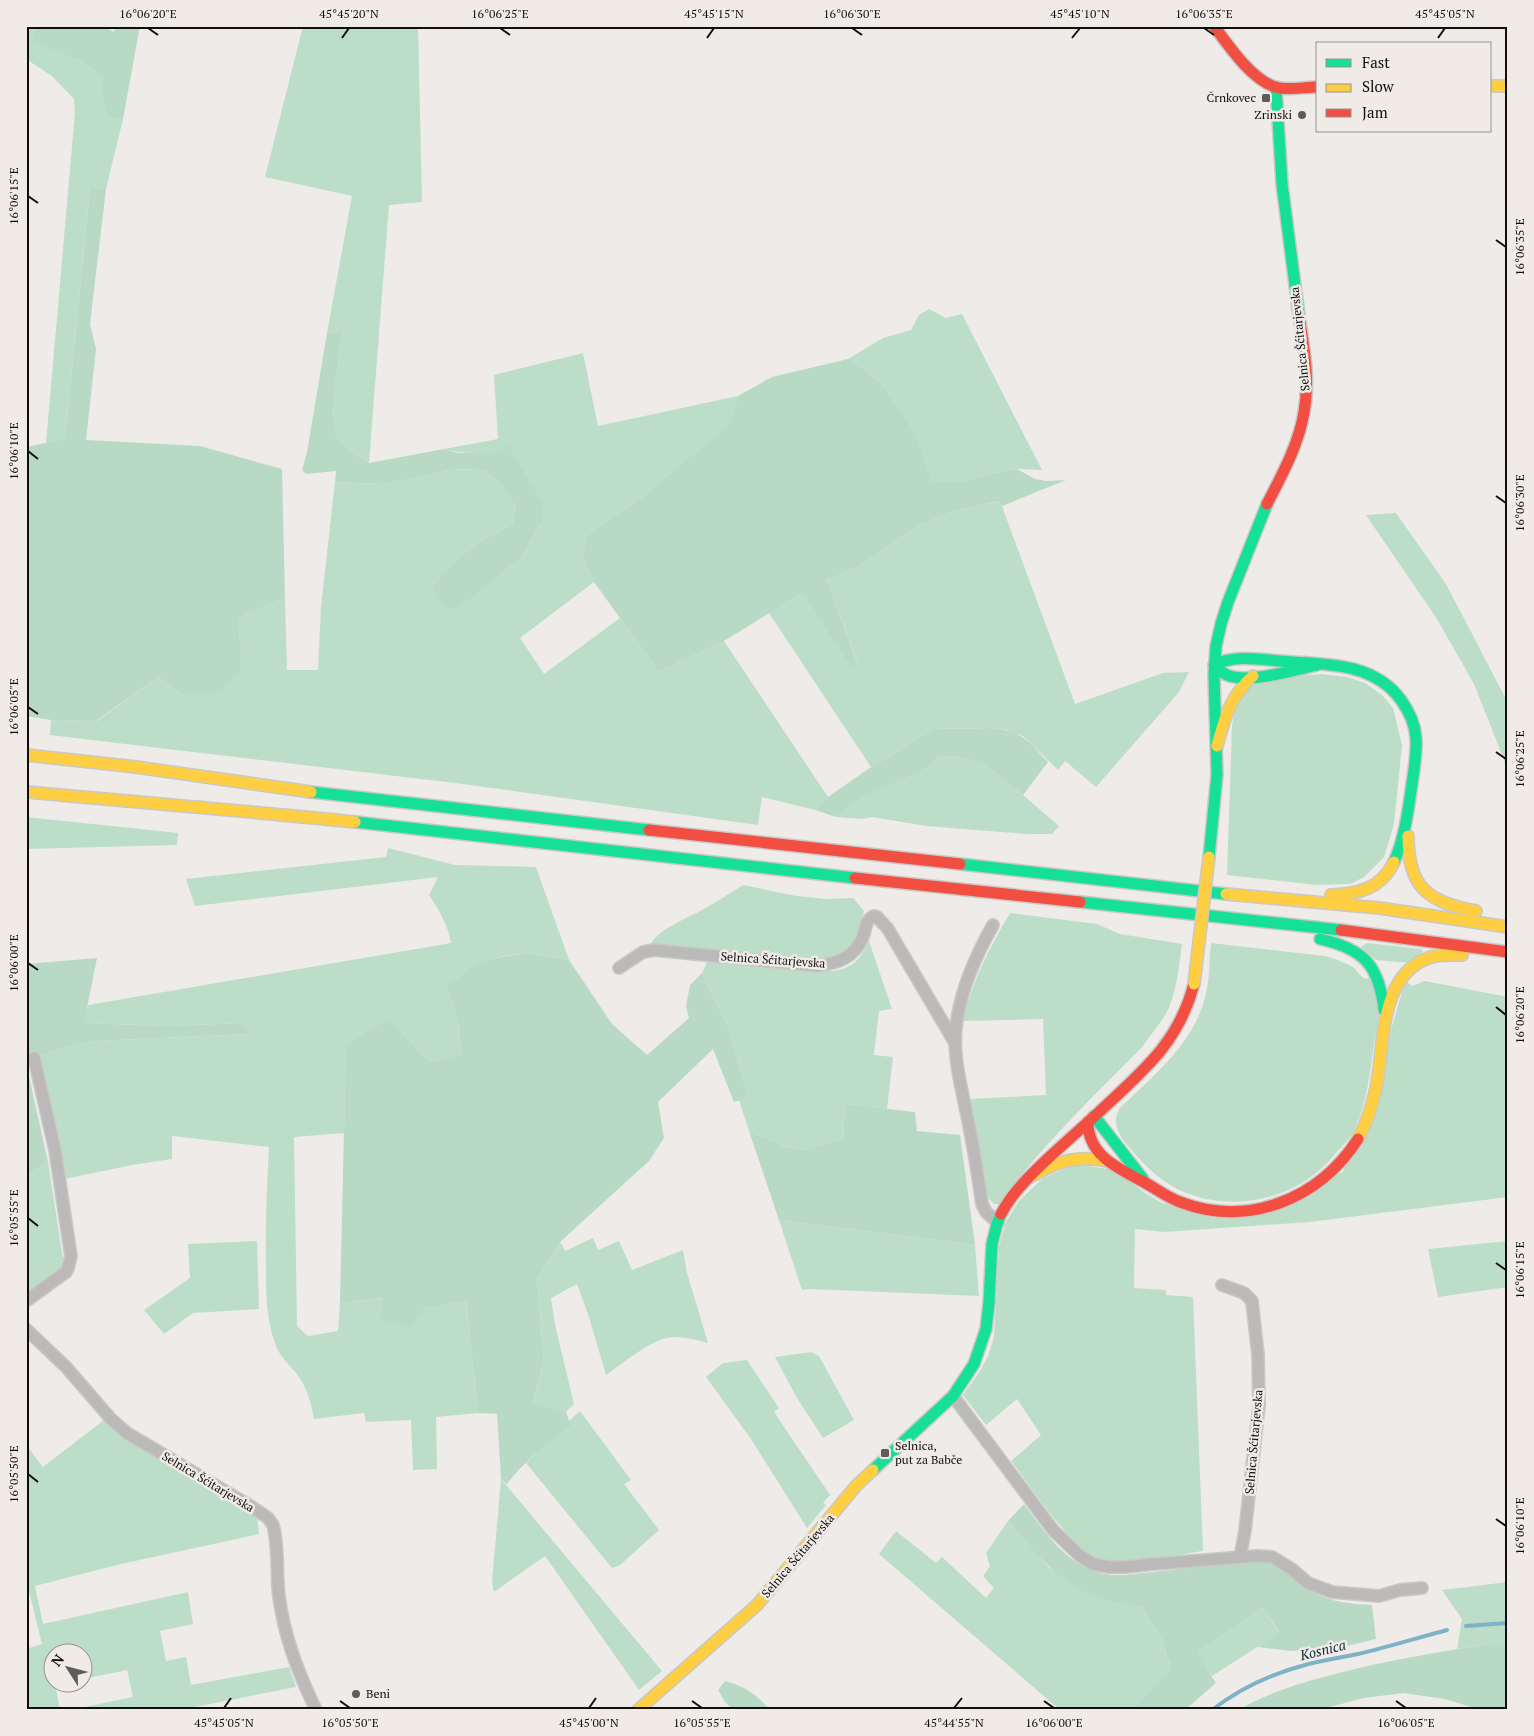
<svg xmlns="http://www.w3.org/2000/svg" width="1534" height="1736" font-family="'PT Serif',serif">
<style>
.green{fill:#bcdec9}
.forest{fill:#b8dac5}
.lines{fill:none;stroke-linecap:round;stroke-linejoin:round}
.stream{stroke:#7eb2c6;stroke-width:4}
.street-casing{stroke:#cac8c7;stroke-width:14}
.fast-casing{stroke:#cac8c7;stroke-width:14}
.slow-casing{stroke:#cac8c7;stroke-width:14}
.jam-casing{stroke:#cac8c7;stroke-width:14}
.street{stroke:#bbbab9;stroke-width:11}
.fast{stroke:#16e098;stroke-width:11}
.slow{stroke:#ffcf43;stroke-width:11}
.jam{stroke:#f24e42;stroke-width:11}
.slow-bridge-casing{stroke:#cac8c7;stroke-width:14;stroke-linecap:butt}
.slow-bridge{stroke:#ffcf43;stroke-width:11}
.ticks{fill:none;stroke:#110f0e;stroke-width:2}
.poi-dot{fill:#5e5c5b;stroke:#f0ebe7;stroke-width:2}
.labels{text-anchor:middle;stroke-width:5;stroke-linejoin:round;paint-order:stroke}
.poi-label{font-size:12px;fill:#110f0e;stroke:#f0ebe7;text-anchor:end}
.street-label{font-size:12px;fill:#110f0e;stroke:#f0ebe7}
.water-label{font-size:14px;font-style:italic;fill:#0a2e3b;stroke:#f0ebe7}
.neatline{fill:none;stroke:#110f0e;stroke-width:2}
.ticks-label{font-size:12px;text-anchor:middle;fill:#110f0e}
</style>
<rect width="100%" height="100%" fill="#eeebe9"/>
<!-- green -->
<g class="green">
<polygon points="26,26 37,30 32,41 85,63 103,79 103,102 108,117 123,119 106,189 90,187 65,439 46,443 75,112 74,99 52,76 26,59"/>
<path d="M303 26H418L422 202 389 205 369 463C358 456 346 449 338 439 327 424 340 351 343 330L327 333 352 196 265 177Z"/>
<polygon points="929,309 946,318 962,314 1042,470 1017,469 984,475 960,482 932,482 897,407 882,384 864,369 848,359 883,338 911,330 919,315"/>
<path d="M583 353 598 426 738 396 731 424 642 497 588 534 582 555 594 582 520 638 544 674 620 618 659 672 724 641 828 797 815 810 762 797 758 825 455 783 50 735 51 720 97 721 158 677 182 695 242 669 238 618 285 598 287 670H318L321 607 335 482 381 484 428 476 453 469 485 470 500 483 515 506 513 523 475 545 445 570 432 589 454 609 491 583 521 558 543 520 494 452C477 455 461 453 444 449L498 439 494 375Z"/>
<polygon points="1000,501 1075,704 1163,673 1189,672 1179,692 1096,787 1065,761 1058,770 1023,736 1007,730 992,728 932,729 907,746 871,767 769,613 802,593 851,666 858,664 827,580 860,566 918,525 956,511"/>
<polygon points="1396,513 1446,584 1508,703 1508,770 1474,684 1437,619 1366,515"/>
<path d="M1321 674 1347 677 1365 683 1382 695 1393 708 1402 745 1394 824 1384 857 1364 877 1350 884 1317 885 1227 875 1232 726C1234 714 1236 703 1243 693 1257 676 1301 676 1321 674Z"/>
<path d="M940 756 957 757 981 762 1023 795 1059 826 1052 834H1027L974 830 927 826 872 817 862 819 836 817C858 792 896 786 925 769 930 766 935 760 940 756Z"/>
<polygon points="26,817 178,833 177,845 26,849"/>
<path d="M388 848 455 865 536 867 569 960 525 953 499 957 475 966 453 981 446 984 458 1022 461 1054 429 1062 389 1018 346 1044 344 1133 294 1137 297 1326 308 1336 338 1331 340 1303 383 1298 423 1309 466 1301 478 1413 436 1417 437 1469 413 1470 411 1420 366 1422 364 1413 314 1419C311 1402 307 1387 296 1373 289 1364 280 1357 276 1346 266 1320 266 1293 266 1266 265 1226 267 1187 269 1147L172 1136V1159L132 1165 65 1179 53 1112 40 1056 59 1049 95 1041 250 1034 242 1023 167 1026 83 1023 88 1005 451 943C448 925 439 910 429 895L438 877 195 906 186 879 386 857Z"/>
<path d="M743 885 796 896 827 899 853 898 864 911 857 937 851 946 843 954 827 960 651 944C658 929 688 918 702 910 716 902 729 894 743 885Z"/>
<path d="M1010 913 1097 924 1120 934 1182 944C1179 966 1177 989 1168 1010 1161 1023 1151 1034 1143 1046 1093 1097 1041 1146 999 1204H994L988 1198 970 1099 1046 1095 1043 1019 963 1021C972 981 990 947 1010 913Z"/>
<path d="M869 941 892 1009 879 1011 874 1055 893 1057 887 1109 845 1104 843 1139 805 1150 786 1147 749 1131 739 1100 748 1098 730 1031 702 973 707 962 833 971C854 968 860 959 869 941Z"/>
<path d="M1211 943 1325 956 1338 960 1353 967 1362 977 1366 979 1373 977C1375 988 1379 1000 1379 1011 1379 1022 1376 1033 1374 1044 1370 1073 1367 1102 1355 1129 1351 1138 1342 1146 1336 1153 1302 1196 1241 1213 1189 1194 1166 1186 1145 1167 1130 1148 1120 1136 1110 1124 1120 1108 1154 1075 1196 1042 1206 993 1210 977 1209 959 1211 943Z"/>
<polygon points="1367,943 1421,949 1423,951 1410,963 1376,960 1361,947"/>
<path d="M1405 981 1412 986 1425 981 1508 997V1197L1310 1222 1165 1232 1135 1229 1134 1288 1166 1290V1295L1193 1297 1203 1551C1175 1555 1122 1568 1096 1558 1072 1549 1029 1484 1011 1461L1041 1435 1017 1399 986 1425 963 1395 980 1371 988 1356 994 1337 999 1246 1006 1222 1019 1201 1043 1178 1076 1164 1114 1170 1148 1195 1162 1203 1217 1218 1343 1172 1391 1030Z"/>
<polygon points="48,1162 63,1259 60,1270 26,1292 26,1176"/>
<polygon points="779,1220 975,1245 979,1296 808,1289 802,1290"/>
<path d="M593 1238 598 1250 619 1241 632 1270 683 1250 687 1273 708 1343C697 1340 685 1337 673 1337 652 1338 624 1363 606 1375L589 1317 577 1284 551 1298 555 1325 574 1404 566 1412 533 1404 544 1360 537 1280 560 1242 565 1251Z"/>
<polygon points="257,1241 259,1309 193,1313 164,1334 144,1310 190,1278 188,1244"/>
<polygon points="1508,1241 1508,1287 1438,1297 1428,1249"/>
<polygon points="811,1352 819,1356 854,1420 823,1438 797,1398 775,1357"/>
<polygon points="747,1360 779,1408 774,1412 830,1495 823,1503 826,1505 807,1528 751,1439 706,1377 723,1363"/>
<polygon points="580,1411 631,1480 624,1484 659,1530 620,1565 612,1568 526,1463 545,1445 570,1426 569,1421"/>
<path d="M104 1420C150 1458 205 1485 257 1515L259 1534 121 1564 35 1586 43 1624 188 1592 193 1624 160 1631 166 1661 186 1657 191 1685 289 1667 296 1687 180 1710H70L133 1697 127 1670 83 1679 82 1654 74 1653 73 1651 52 1654V1655L49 1656 52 1671V1684H55L60 1710H26V1649L42 1644 26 1579V1445L43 1467Z"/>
<polygon points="501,1479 662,1671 639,1690 545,1556 494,1592 492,1582"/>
<polygon points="1008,1521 1049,1567 1096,1597 1142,1607 1162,1640 1171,1670 1132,1710 1060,1710 879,1554 896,1531 936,1563 942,1557 986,1598 994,1588 983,1576 990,1566 986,1553"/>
<polygon points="1508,1582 1508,1644 1490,1644 1457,1649 1462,1619 1442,1590"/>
<polygon points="1263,1608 1279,1633 1212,1676 1195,1652"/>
</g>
<!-- forest -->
<g class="forest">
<polygon points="28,26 103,26 114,32 116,26 140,26 123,119 108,117 103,102 103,79 85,63 31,41 36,30"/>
<polygon points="90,187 106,189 90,324 96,349 86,440 200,446 282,469 285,598 238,618 242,669 223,688 207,695 182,695 158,677 96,721 51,720 26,716 26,447 65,439"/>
<path d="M343 330C340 351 327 424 338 439 346 449 358 456 369 463L444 449 459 453H483L494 452 508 445 543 503V520L521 558 491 583 454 610 439 602 432 589 445 570 475 545 513 523 515 506 500 483 485 470 453 469 428 476 381 484 335 482 336 471 306 474 302 470 307 452 327 333Z"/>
<polygon points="848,359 864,369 882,384 915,434 932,482 960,482 984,475 1017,469 1035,479 1046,481 1066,480 1002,506 999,501 956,511 918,525 860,566 827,580 858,665 851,667 802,593 724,641 659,672 594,582 582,555 588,534 642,497 730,424 738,396 772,377"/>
<path d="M992 728C1023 731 1027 740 1048 762L1023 795 981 762 957 757 940 756C935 760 930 766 925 769 898 785 858 793 836 817L815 810 828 797 871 767 907 746 932 729Z"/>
<path d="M525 953 569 960 612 1024 647 1055 689 1018 686 1006 690 985 702 973 730 1031 748 1098 734 1102 713 1049 658 1102 664 1138 649 1161 560 1242 537 1280 544 1360 533 1403 566 1412 571 1426C547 1444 524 1461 507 1484L501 1479 497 1414 478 1413 466 1301 423 1309 410 1329 380 1319 382 1298 340 1303 346 1044 389 1018 429 1062 461 1054 458 1022 446 984C457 980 464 972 474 966 489 958 508 956 525 953Z"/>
<polygon points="97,958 84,1023 167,1026 242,1023 250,1034 95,1041 59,1049 26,1061 26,964"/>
<polygon points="26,1063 48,1162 26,1176"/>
<polygon points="845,1104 915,1112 917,1131 960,1135 975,1245 779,1220 749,1131 786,1147 805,1150 843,1139"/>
<path d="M1024 1504C1042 1528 1066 1564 1097 1572 1106 1575 1115 1575 1124 1575L1257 1561C1286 1565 1297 1583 1322 1596 1337 1603 1355 1604 1372 1605L1376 1639 1334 1649 1291 1651 1258 1647 1279 1632 1263 1608 1196 1652 1216 1683 1185 1710H1132L1171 1669 1162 1640 1142 1607C1127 1604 1111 1602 1096 1597 1059 1583 1033 1550 1008 1521Z"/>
<path d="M1490 1644H1508V1710H1481L1445 1699 1403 1693 1364 1698 1318 1710H1238C1270 1692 1303 1682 1339 1673 1389 1660 1439 1652 1490 1644Z"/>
<path d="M725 1681C746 1687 756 1694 770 1710H733L725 1702 718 1690Z"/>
</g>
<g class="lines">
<!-- stream -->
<g class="stream">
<polyline points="1466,1626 1508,1623"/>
<path d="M1212 1710C1240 1688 1271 1674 1305 1665 1322 1660 1340 1658 1358 1654 1388 1647 1417 1638 1447 1630"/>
</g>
<defs>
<g id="street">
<path d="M993 925C976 955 962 986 957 1020 951 1054 962 1088 968 1121 974 1149 978 1176 982 1204L986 1212 998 1223"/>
<path d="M619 968 643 952 654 950 818 966C838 963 854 958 863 937 866 929 865 920 874 916L877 917 888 929 955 1043"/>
<polyline points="1222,1285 1244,1293 1252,1301 1258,1355 1259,1405 1245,1531 1240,1557"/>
<polyline points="26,1301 66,1272 68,1268 71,1256 55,1150 34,1058"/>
<path d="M26 1329 66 1367 111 1419 127 1433 252 1507 268 1518 273 1525C279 1547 276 1574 279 1597 285 1639 298 1672 316 1710"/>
<polyline points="953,1396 1053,1530 1080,1556 1093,1564 1109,1567 1125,1567 1153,1564 1258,1556 1272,1557 1293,1570 1308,1583 1332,1592 1379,1596 1400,1590 1422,1588"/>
</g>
<g id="fast">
<polyline points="1276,87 1282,184 1299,316"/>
<path d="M1317 665C1295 670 1248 684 1227 675 1222 673 1218 668 1214 665 1238 653 1267 661 1293 662 1332 664 1376 665 1401 700 1409 711 1415 725 1416 738 1417 754 1414 769 1412 784 1408 811 1405 837 1394 862"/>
<polyline points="311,792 649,830"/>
<polyline points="355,822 855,878"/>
<polyline points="1209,857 1217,775 1214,675 1216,646 1221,624 1228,602 1267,504"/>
<polyline points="960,864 1226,894"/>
<polyline points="1080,902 1341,930"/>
<path d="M1320 939C1364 949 1379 965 1384 1010"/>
<polyline points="1094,1116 1143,1179"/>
<polyline points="873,1470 953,1396 974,1364 986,1329 989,1303 992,1244 997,1224 1001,1214"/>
</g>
<g id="slow">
<polyline points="1490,86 1508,86"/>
<path d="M1217 746C1224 719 1231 695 1253 676"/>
<polyline points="26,755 136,767 311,792"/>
<path d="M26 792C136 802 246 811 355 822"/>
<path d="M1408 836C1408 887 1427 902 1476 911"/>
<polyline points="1226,894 1379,908 1508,927"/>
<path d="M1331 895C1358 894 1381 889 1394 862"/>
<path d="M1358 1139C1367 1123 1372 1106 1376 1088 1385 1044 1378 974 1431 957 1440 954 1453 955 1462 955"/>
<path d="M1030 1177C1058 1161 1076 1155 1108 1161"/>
<polyline points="638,1710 757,1605 856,1486 873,1470"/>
</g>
<g id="jam">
<path d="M1214 26C1228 45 1251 79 1275 87 1288 91 1304 87 1318 87"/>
<path d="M1267 504C1282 475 1299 444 1304 412 1310 380 1304 347 1299 316"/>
<polyline points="649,830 960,864"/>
<polyline points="855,878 1080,902"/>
<polyline points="1341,930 1508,952"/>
<path d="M1088 1122C1088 1154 1115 1167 1140 1180 1154 1187 1166 1197 1180 1202 1249 1228 1319 1199 1358 1139"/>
<path d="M1001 1214C1014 1189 1036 1170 1056 1151 1075 1134 1094 1117 1112 1100 1151 1064 1180 1037 1194 984"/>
</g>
</defs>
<!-- street casing -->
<use href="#street" class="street-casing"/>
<!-- fast casing -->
<use href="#fast" class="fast-casing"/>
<!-- slow casing -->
<use href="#slow" class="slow-casing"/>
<!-- jam casing -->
<use href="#jam" class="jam-casing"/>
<!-- street -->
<use href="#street" class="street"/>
<!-- fast -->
<use href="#fast" class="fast"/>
<!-- slow -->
<use href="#slow" class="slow"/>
<!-- jam -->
<use href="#jam" class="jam"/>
<defs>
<polyline id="slow-bridge" points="1194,984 1209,857"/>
</defs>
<!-- slow-bridge casing -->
<use href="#slow-bridge" class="slow-bridge-casing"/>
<!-- slow-bridge -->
<use href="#slow-bridge" class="slow-bridge"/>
</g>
<!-- ticks -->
<path class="ticks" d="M148 28 158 35M500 28 510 35M852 28 862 35M1204 28 1214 35M342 38 349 28M707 38 714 28M1072 38 1080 28M1438 38 1445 28M28 196 38 203M1496 240 1506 247M28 451 38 459M1496 496 1506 503M28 707 38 714M1496 752 1506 759M28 963 38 970M1496 1007 1506 1015M28 1218 38 1226M1496 1263 1506 1270M28 1474 38 1482M1496 1519 1506 1526M340 1701 350 1708M692 1701 702 1708M1044 1701 1054 1708M1396 1701 1406 1708M224 1708 231 1698M589 1708 596 1698M954 1708 962 1698"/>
<!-- markers -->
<g class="poi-dot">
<rect x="1261" y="93" width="10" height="10" rx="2.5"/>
<circle cx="1302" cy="115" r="5"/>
<rect x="880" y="1448" width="10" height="10" rx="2.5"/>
<circle cx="356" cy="1694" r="5"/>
</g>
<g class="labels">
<!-- poi labels -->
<g class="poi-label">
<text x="1256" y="102">Črnkovec</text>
<text x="1292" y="119">Zrinski</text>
<text x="895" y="1450" text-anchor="start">Selnica,<tspan x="895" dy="14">put za Babče</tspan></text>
<text x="366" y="1698" text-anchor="start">Beni</text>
</g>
<!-- street labels -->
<g class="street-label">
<text transform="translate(1300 339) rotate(-96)" y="4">Selnica Šćitarjevska</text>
<text transform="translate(773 960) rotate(4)" y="4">Selnica Šćitarjevska</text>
<text transform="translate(1254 1442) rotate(-85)" y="4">Selnica Šćitarjevska</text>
<text transform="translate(208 1482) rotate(31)" y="4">Selnica Šćitarjevska</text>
<text transform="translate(798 1556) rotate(-50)" y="4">Selnica Šćitarjevska</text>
</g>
<!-- water labels -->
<g class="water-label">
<text transform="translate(1323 1650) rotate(-14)" y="5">Kosnica</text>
</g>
</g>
<!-- border -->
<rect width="1534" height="1736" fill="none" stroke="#f0ebe7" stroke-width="55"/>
<!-- legend -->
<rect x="1316" y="42" width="175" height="90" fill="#f0ebe7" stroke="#979390"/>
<rect x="1326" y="59" width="25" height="8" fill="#16e098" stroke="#979390"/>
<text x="1362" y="68" font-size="15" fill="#110f0e">Fast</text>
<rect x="1326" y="84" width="25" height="8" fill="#ffcf43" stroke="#979390"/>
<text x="1362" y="92" font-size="15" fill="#110f0e">Slow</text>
<rect x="1326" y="109" width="25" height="8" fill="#f24e42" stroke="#979390"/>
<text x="1362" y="118" font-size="15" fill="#110f0e">Jam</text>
<!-- north arrow -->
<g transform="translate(68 1668) rotate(306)"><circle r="24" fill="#f0ebe7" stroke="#979390"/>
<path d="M0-4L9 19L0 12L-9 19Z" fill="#5e5c5b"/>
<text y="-8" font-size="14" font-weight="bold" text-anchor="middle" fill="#110f0e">N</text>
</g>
<rect x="28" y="28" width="1478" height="1680" class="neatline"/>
<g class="ticks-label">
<text x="148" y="18">16°06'20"E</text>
<text x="349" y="18">45°45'20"N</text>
<text x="500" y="18">16°06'25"E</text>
<text x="714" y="18">45°45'15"N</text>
<text x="852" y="18">16°06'30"E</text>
<text x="1080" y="18">45°45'10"N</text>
<text x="1204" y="18">16°06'35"E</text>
<text x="1445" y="18">45°45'05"N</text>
<text transform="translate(14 196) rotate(-90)" y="4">16°06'15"E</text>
<text transform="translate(1520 247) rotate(-90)" y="4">16°06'35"E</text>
<text transform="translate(14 451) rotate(-90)" y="4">16°06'10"E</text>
<text transform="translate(1520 503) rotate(-90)" y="4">16°06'30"E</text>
<text transform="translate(14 707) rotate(-90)" y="4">16°06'05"E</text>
<text transform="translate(1520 759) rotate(-90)" y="4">16°06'25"E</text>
<text transform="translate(14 963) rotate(-90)" y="4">16°06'00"E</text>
<text transform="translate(1520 1015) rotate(-90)" y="4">16°06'20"E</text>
<text transform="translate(14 1218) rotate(-90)" y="4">16°05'55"E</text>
<text transform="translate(1520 1270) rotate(-90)" y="4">16°06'15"E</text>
<text transform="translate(14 1474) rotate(-90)" y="4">16°05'50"E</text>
<text transform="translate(1520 1526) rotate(-90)" y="4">16°06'10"E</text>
<text x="224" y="1727">45°45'05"N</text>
<text x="350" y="1727">16°05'50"E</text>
<text x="589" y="1727">45°45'00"N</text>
<text x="702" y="1727">16°05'55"E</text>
<text x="954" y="1727">45°44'55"N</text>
<text x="1054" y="1727">16°06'00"E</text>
<text x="1406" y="1727">16°06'05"E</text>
</g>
</svg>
